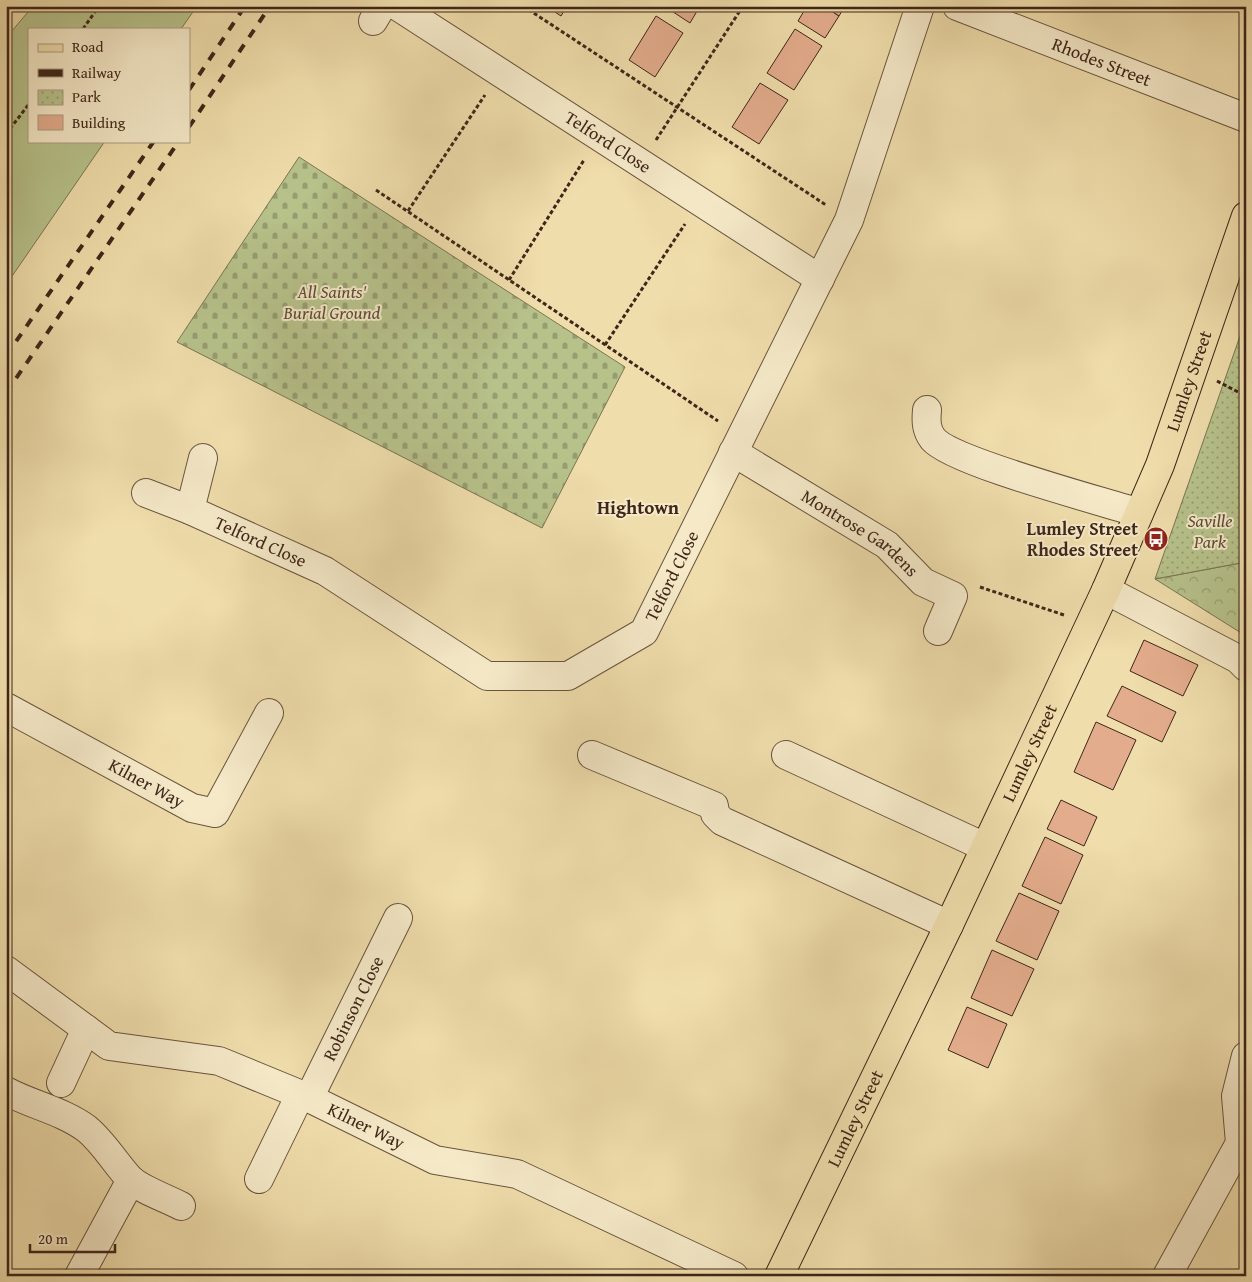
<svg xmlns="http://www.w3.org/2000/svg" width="1252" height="1282" font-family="'Gentium Book Plus',serif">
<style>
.green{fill:#b7c28b;stroke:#7a7452}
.forest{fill:url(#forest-crowns);stroke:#7a7452}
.cemetery{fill:url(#cemetery-stones);stroke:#7a7452}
.park{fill:url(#park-dots);stroke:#7a7452}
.building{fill:#e3ac8c;stroke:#3e2619}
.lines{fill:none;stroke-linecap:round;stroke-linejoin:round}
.minor-casing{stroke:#6a543e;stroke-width:30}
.major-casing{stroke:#3e2619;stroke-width:30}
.path{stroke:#3e2619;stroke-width:3;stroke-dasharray:4 2.5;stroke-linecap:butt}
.minor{stroke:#f5e9c8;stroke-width:28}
.major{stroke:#efddab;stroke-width:28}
.rail{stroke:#3e2619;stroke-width:4;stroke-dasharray:9 9;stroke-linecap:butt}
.labels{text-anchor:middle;stroke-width:4;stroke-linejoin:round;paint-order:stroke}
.street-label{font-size:18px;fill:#3e2619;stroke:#f5e9c8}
.park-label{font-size:18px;font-style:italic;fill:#5c4d36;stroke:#f5e9c8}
.poi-label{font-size:18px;font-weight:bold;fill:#3e2619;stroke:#f5e9c8;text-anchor:end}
.neighbourhood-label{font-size:19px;font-weight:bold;fill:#3e2619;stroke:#f5e9c8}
</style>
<defs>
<pattern id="forest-crowns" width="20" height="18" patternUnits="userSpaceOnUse" patternTransform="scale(1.25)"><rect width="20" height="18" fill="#b7c28b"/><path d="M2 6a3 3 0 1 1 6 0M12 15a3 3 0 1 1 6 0" fill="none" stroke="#969d71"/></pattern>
<pattern id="cemetery-stones" width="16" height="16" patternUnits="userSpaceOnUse" patternTransform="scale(1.25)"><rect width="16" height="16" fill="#b7c28b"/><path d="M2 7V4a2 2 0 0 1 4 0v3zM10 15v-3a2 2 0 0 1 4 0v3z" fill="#969d71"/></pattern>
<pattern id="park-dots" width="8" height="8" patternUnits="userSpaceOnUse" patternTransform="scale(1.25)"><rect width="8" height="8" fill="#b7c28b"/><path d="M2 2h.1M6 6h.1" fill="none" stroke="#969d71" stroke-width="1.8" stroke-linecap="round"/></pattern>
</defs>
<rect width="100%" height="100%" fill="#efddab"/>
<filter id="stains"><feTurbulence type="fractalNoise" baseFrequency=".004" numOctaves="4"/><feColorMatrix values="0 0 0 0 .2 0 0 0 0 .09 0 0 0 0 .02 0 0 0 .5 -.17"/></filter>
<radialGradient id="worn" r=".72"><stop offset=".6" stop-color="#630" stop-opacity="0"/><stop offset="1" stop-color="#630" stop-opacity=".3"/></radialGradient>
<!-- green -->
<polygon class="green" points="33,6 197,6 181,29 29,29 29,141 105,141 6,285 6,38"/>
<!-- forest -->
<polygon class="forest" points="1246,562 1246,636 1155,579"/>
<!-- cemetery -->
<polygon class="cemetery" points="299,157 625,367 542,528 177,342"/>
<!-- park -->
<polygon class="park" points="1246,319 1246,562 1155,579"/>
<!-- building -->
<g class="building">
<polygon points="546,6 567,6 561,16"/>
<polygon points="664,6 700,6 690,23"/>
<polygon points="807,6 824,6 839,16 825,38 798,21"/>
<polygon points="824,6 845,6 839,16"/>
<polygon points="656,16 683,33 655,77 629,60"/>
<polygon points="795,29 822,46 794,90 767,73"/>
<polygon points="760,83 788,100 759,144 732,127"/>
<polygon points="1144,640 1198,665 1183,696 1130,671"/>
<polygon points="1122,686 1176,712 1162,742 1107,716"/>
<polygon points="1096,722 1136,740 1113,790 1074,772"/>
<polygon points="1061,800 1097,817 1084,846 1047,829"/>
<polygon points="1045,837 1083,855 1061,904 1022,886"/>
<polygon points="1019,893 1059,911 1037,960 996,941"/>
<polygon points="992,950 1034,969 1012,1016 971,998"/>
<polygon points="967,1007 1007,1024 988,1068 948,1050"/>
</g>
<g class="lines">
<defs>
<g id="minor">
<path id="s1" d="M397 6 820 279"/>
<path id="s2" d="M957 6 1246 118"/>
<polyline points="373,21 382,6"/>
<path d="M927 410C926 421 926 430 933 439 952 462 1102 501 1139 513"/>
<path id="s3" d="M733 452 887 545 923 582 953 596 938 631"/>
<path id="s4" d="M203 458 190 510 325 571 487 676H568L644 632 849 220 920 6"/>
<polyline points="146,493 190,510"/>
<polyline points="1106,590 1238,659 1246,667"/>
<path id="s5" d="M6 707 192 808 215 813 269 713"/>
<polyline points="592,755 714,806 715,814 722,821 949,925"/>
<polyline points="786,755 985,847"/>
<path id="s6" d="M6 970 109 1046 219 1061 309 1098 435 1160 517 1174 734 1276"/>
<polyline points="61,1083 86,1029"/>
<path d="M6 1091C32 1105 63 1111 87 1129 104 1143 115 1163 130 1179 140 1189 168 1199 181 1206"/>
<path id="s7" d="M309 1098 398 918"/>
<polyline points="259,1179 300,1095"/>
<polyline points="79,1276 131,1180"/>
<polyline points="1167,1276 1240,1143 1236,1096 1246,1056"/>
</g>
<g id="major">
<path id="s8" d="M779 1276 949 925 1106 590 1160 465 1246 216"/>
</g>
</defs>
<!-- minor casing -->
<use href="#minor" class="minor-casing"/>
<!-- major casing -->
<use href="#major" class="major-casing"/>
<!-- path -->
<g class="path">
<polyline points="523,6 826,205"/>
<polyline points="83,29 99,6"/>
<polyline points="6,134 29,104"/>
<polyline points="656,140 743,6"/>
<polyline points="376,190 718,421"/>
<polyline points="408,211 485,95"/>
<polyline points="509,280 584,160"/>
<polyline points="605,345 685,224"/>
<polyline points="1217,381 1246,396"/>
<polyline points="980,587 1064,615"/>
</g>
<!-- minor -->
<use href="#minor" class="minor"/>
<!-- major -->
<use href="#major" class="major"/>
<!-- rail -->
<g class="rail">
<polyline points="189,90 245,6"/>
<polyline points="189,127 270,6"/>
<polyline points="6,356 154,141"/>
<polyline points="6,393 179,141"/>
</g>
</g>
<!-- icons -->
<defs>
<symbol id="bus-disc" viewBox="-11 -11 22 22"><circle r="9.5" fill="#8f2418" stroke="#f5e9c8"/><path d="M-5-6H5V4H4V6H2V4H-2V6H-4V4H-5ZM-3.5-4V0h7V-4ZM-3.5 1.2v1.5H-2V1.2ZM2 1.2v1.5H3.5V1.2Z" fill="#fff"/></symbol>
</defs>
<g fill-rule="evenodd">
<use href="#bus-disc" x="1142" y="525" width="28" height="28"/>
</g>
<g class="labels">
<!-- street labels -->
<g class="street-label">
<text dy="6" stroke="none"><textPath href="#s2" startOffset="155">Rhodes Street</textPath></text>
<text dy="6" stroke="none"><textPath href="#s1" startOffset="251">Telford Close</textPath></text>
<text dy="6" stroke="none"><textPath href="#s8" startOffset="985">Lumley Street</textPath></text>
<text dy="6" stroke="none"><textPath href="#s3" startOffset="151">Montrose Gardens</textPath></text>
<text dy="6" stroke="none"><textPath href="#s4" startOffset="131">Telford Close</textPath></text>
<text dy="6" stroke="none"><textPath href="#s4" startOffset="626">Telford Close</textPath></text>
<text dy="6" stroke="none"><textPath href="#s8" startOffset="580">Lumley Street</textPath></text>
<text dy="6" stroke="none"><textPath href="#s5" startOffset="160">Kilner Way</textPath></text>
<text dy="6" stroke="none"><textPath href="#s7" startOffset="100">Robinson Close</textPath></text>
<text dy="6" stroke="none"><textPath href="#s8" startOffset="175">Lumley Street</textPath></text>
<text dy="6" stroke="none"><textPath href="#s6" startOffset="400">Kilner Way</textPath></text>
</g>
<!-- park labels -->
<g class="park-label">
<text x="332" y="298">All Saints'<tspan x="332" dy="21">Burial Ground</tspan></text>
<text x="1210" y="527">Saville<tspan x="1210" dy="21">Park</tspan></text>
</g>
<!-- poi labels -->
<g class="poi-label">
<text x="1138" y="535">Lumley Street<tspan x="1138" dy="21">Rhodes Street</tspan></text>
</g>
<!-- neighbourhood labels -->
<g class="neighbourhood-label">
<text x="638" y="514">Hightown</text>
</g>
</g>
<!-- margin -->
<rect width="1252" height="1282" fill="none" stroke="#efddab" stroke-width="25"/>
<rect x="8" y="8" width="1237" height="1267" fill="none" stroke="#3e2619" stroke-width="2.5"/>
<rect x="12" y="12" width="1227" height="1257" fill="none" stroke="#3e2619"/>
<!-- legend -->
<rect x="28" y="28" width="162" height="115" fill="#f5e9c8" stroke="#ac9b82"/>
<rect x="38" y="44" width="25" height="8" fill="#efddab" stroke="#ac9b82"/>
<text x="72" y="52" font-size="15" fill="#3e2619">Road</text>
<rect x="38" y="69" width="25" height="8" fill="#3e2619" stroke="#ac9b82"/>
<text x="72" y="78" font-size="15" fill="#3e2619">Railway</text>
<rect x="38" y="90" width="25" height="15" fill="url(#park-dots)" stroke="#ac9b82"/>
<text x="72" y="102" font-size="15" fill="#3e2619">Park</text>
<rect x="38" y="115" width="25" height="15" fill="#e3ac8c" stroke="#ac9b82"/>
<text x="72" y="128" font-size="15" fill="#3e2619">Building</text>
<!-- scale -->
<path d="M30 1244v8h85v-8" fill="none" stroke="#3e2619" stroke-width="2.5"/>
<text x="38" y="1244" font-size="15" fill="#3e2619" stroke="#f5e9c8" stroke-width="4" paint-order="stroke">20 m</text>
<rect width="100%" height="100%" filter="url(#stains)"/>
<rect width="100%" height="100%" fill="url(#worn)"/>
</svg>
